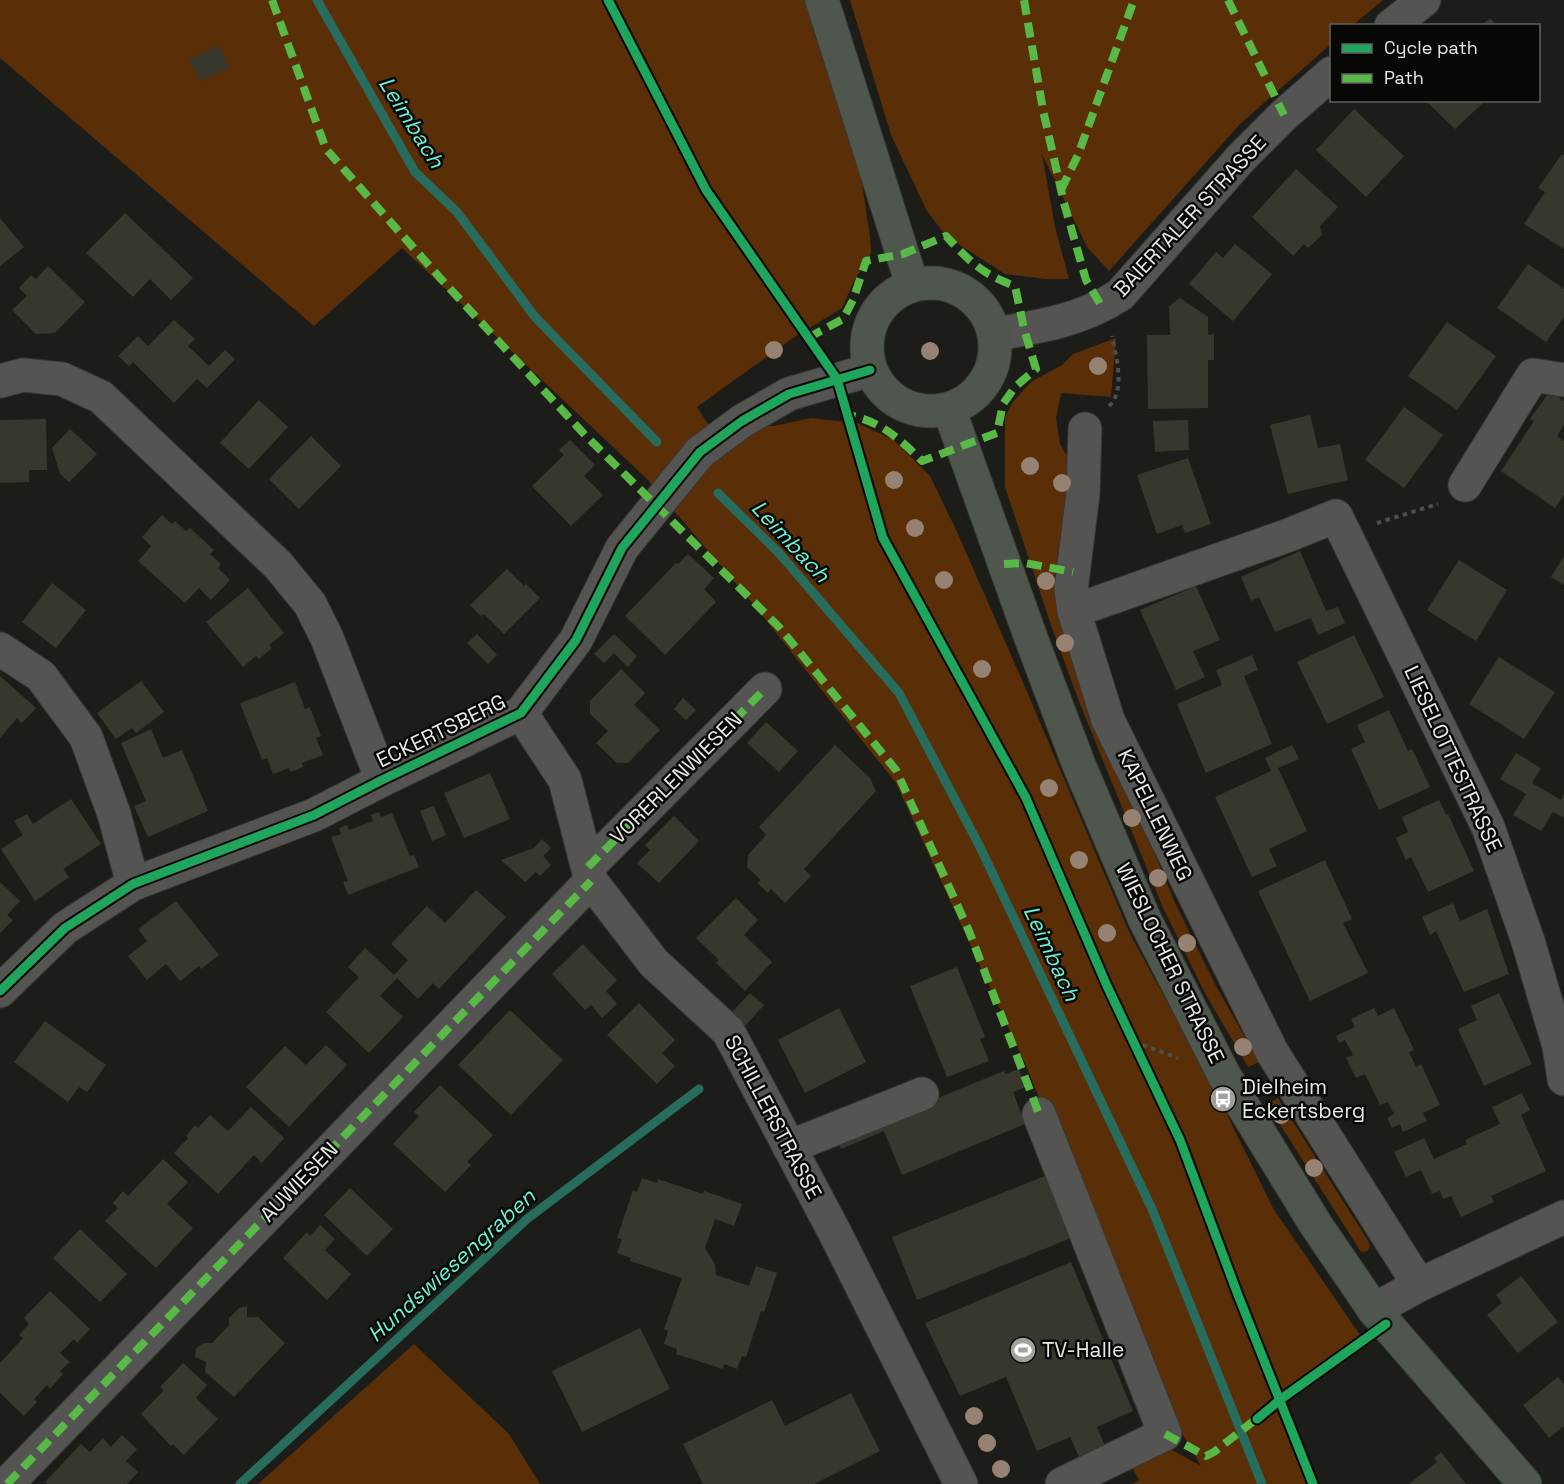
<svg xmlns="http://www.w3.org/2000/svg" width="1564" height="1484" font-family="'Space Grotesk',sans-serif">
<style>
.green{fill:#5a2f08}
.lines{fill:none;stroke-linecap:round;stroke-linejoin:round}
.stream{stroke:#286c5e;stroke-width:9}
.building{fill:#38372e}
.minor-casing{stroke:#373835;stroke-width:35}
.major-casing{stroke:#373835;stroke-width:35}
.path{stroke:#4e4f4c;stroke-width:4;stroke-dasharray:4.5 4.5;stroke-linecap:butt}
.minor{stroke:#545452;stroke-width:33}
.major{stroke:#4e564d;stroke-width:33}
.quiet{stroke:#58b947;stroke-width:8;stroke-dasharray:15 8;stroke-linecap:butt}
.cycleway-casing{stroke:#070805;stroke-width:13}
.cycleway{stroke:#20a55d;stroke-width:9}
.tree{fill:#968273}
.labels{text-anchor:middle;stroke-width:5;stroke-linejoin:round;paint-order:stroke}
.street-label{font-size:21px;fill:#e8e9e4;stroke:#070805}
.poi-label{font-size:21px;fill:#e8e9e4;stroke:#070805;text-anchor:start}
.water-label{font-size:22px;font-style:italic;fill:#68f2d6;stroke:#070805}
</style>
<rect width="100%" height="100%" fill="#1c1d18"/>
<!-- green -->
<g class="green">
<polygon points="0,0 805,0 861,177 870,236 871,253 854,281 842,308 793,338 697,407 708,424 774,426 811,418 857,423 894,440 930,476 958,534 1022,680 1130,934 1211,1082 1273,1208 1362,1338 1281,1399 1316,1484 1132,1484 1139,1480 1129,1461 1146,1454 1172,1450 1201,1466 1178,1426 1077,1191 1027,1068 896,783 745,594 647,479 402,248 314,326 0,58"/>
<polygon points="850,0 1383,0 1353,25 1332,26 1331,44 1240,124 1109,271 1087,247 1042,154 1055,227 1069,279 1046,279 1005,274 946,236 927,211 891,135"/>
<polygon points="1116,338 1111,397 1061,393 1056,418 1060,444 1075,470 1092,700 1175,903 1217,988 1259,1062 1248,1067 1206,995 1163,908 1080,704 1052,628 1005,487 1005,417 1013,402 1031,382 1062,365 1073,354"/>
<polygon points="1278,1098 1370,1244 1368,1251 1361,1252 1267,1104"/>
<polygon points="414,1344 509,1434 540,1484 258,1484"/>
</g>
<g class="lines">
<!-- stream -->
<g class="stream">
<polyline points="317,0 415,172 457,212 535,317 657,442"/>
<polyline points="718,493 779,553 899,693 980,847 1152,1209 1262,1484"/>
<polyline points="240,1484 527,1219 699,1089"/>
</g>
</g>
<!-- building -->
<g class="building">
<polygon points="1490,18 1497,26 1481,26"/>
<polygon points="219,45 229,68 200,81 189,59"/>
<polygon points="1425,100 1486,100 1455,129"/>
<polygon points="1354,109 1404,156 1366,197 1316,150"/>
<polygon points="1562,154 1564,155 1564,249 1524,224 1545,192 1538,188"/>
<polygon points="1296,169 1338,207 1320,226 1322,235 1308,248 1304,244 1293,256 1252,217"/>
<polygon points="125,213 193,278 171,300 150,279 133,297 86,253"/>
<polygon points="0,218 24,247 0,266"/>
<polygon points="1235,244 1272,274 1233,321 1189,284 1216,252 1223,258"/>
<polygon points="1528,264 1564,289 1564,317 1546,342 1497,308"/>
<polygon points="48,266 85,302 55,333 36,334 12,310 27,296 19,288 31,275 36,279"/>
<polygon points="1180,298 1208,317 1208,335 1214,334 1214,360 1208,360 1208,408 1148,409 1147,335 1170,335 1169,306"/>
<polygon points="174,320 195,339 188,346 209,366 225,350 235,359 207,388 197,379 174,403 133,362 129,366 118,356 138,336 148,346"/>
<polygon points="1447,322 1496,356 1457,410 1408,376"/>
<polygon points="1550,391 1564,401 1564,425 1557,436 1564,441 1564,495 1555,508 1501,471 1534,421 1530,419"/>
<polygon points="259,400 288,427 249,469 220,443"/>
<polygon points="1404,407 1443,435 1404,488 1365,460"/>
<polygon points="1310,415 1318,448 1340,444 1348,480 1288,494 1270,425"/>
<polygon points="46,419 47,470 29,470 29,482 0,483 0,420"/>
<polygon points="1188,420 1189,450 1155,452 1153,421"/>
<polygon points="70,429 97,454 69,482 60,474 52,448"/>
<polygon points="311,436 341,466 299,509 269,479"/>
<polygon points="570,440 595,465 584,476 603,495 571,526 532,486 564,455 559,450"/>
<polygon points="1188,458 1211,524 1185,533 1182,525 1157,534 1137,475"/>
<polygon points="162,515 172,524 175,521 186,531 190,528 214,550 210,554 221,564 218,568 230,580 211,600 199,588 185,603 138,561 151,546 142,537"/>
<polygon points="1300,551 1326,611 1338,607 1345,623 1318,635 1311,618 1275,632 1259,597 1251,601 1241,577"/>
<polygon points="688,554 714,578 704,589 716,602 665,655 625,616 676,563 678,564"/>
<polygon points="1564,556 1564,585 1551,577"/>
<polygon points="1459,560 1507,590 1476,641 1427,610"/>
<polygon points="507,569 524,586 526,584 540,598 504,634 484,614 481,616 470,605"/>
<polygon points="52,583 86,610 56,648 22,622"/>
<polygon points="1196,586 1220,640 1193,651 1205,677 1176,690 1140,610"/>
<polygon points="248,588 284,633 269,645 272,648 259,659 256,656 243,667 206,622"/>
<polygon points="477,634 497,655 488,664 467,643"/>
<polygon points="614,634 637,656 628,667 614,653 604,663 594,654"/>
<polygon points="1354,635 1384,697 1327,724 1297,662"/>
<polygon points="1252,655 1258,670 1244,676 1272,744 1206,773 1177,704 1222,685 1216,670"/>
<polygon points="1499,657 1555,692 1524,739 1469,704"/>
<polygon points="621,669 645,693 634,705 660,730 628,763 617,763 596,743 608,731 590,714 590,701"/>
<polygon points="0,676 36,708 22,723 17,718 0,738"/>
<polygon points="141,681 164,712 136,733 132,728 116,739 97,713"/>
<polygon points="295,682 305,709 310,707 315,721 321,736 316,738 323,755 302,763 303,767 291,772 289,768 273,774 267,758 262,760 240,703"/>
<polygon points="683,698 696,710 686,720 674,709"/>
<polygon points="1389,710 1408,751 1412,749 1430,787 1379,810 1351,749 1365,742 1357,725"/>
<polygon points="766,722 798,751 779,772 747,743"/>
<polygon points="151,729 163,758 182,750 208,811 148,837 134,806 146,801 121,743"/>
<polygon points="835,745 870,778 876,791 804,869 811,876 785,903 771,889 768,893 757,883 761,880 747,867 748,855 766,835 759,827"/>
<polygon points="1292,745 1299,759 1278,768 1307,831 1269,849 1277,866 1252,877 1215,797 1271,771 1265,758"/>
<polygon points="1516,753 1541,768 1532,783 1561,800 1564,794 1564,818 1553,812 1541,831 1513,815 1526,794 1500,779"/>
<polygon points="490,773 510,819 464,838 444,793"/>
<polygon points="71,799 101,844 63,869 69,877 35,901 1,849 23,835 14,821 27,814 33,824"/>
<polygon points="1439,800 1446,815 1448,814 1474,871 1428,892 1411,857 1406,860 1396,838 1408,832 1402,817"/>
<polygon points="434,806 446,835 432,841 420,811"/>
<polygon points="379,812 381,817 392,813 410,856 414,855 419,867 348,895 343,882 348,881 331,837 341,834 339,828 347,825 349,830 373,821 371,815"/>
<polygon points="674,816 699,841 659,883 637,863 650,850 645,845"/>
<polygon points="542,839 551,848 543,856 551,865 540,876 536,872 525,882 501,860 534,848"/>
<polygon points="1325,860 1352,919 1343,923 1368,973 1310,1001 1258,891"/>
<polygon points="0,882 20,901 7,915 13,920 0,933"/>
<polygon points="476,890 506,917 439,989 433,983 418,999 397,978 380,996 403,1017 369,1053 326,1012 359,977 348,967 365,948 394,975 408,960 391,944 427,906 445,923"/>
<polygon points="736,898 758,920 744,935 772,962 745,991 716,963 719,960 696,938"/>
<polygon points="176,901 219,955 201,969 199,966 180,981 166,964 147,980 128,956 147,941 138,929"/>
<polygon points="1453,903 1460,921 1487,909 1509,974 1464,992 1436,931 1430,935 1422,917"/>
<polygon points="583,944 617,980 606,991 617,1004 602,1018 591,1005 585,1010 552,974"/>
<polygon points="957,967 985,1037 980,1039 989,1061 947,1077 910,986"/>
<polygon points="750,993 764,1005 744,1027 730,1014"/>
<polygon points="1499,993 1532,1064 1484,1086 1458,1029 1477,1020 1471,1006"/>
<polygon points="639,1003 675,1040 662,1053 675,1066 657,1084 607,1035"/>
<polygon points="839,1008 866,1062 805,1093 778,1040"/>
<polygon points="1374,1008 1378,1016 1394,1008 1414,1050 1409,1052 1416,1067 1421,1064 1440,1105 1423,1113 1427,1121 1403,1132 1400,1124 1392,1128 1387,1118 1394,1114 1388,1102 1380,1105 1365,1074 1356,1078 1346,1058 1353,1055 1345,1040 1339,1043 1336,1036 1355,1027 1351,1019"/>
<polygon points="510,1010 563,1060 511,1115 458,1065"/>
<polygon points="45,1021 106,1065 87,1092 79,1087 68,1102 14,1062"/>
<polygon points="326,1045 347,1065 289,1127 246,1087 285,1046 306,1065"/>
<polygon points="1019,1069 1026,1087 1013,1092 1025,1124 902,1175 884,1131 841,1149 837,1139 1004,1071 1005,1074"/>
<polygon points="440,1085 493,1135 467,1162 471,1165 445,1192 393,1144 419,1116 414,1112"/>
<polygon points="1522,1093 1530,1110 1521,1115 1546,1171 1491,1196 1494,1202 1461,1217 1451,1196 1443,1199 1440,1191 1432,1194 1421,1170 1406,1177 1394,1152 1424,1138 1434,1159 1467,1144 1465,1140 1500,1124 1492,1107"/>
<polygon points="251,1107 284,1138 262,1163 254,1155 218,1194 174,1153 188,1138 186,1136 195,1125 198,1128 210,1115 228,1131"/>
<polygon points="163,1159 188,1182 167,1204 193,1228 156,1268 105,1221 118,1208 113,1203 123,1191 128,1196"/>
<polygon points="1045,1176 1071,1238 917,1300 892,1237"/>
<polygon points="642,1178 657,1183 658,1179 703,1194 704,1191 742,1204 734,1226 715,1219 705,1248 715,1264 716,1275 749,1286 756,1266 777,1273 764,1312 761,1311 746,1357 742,1356 737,1369 724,1364 723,1369 676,1354 677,1349 664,1344 668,1331 664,1329 682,1278 630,1261 631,1258 617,1253 622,1239 617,1238 633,1190 637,1192"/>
<polygon points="350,1188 393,1229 367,1256 324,1215"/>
<polygon points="320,1225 335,1239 325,1250 351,1274 327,1300 283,1258 307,1232 310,1236"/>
<polygon points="80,1229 127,1274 100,1302 53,1258"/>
<polygon points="1071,1262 1133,1411 1097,1427 1105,1446 1079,1457 1070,1437 1037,1451 1006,1377 960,1396 925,1323"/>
<polygon points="1521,1276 1558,1322 1518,1353 1487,1315 1502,1303 1496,1295"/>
<polygon points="50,1291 90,1329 77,1343 74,1339 60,1353 70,1362 60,1371 63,1374 50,1389 47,1385 34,1399 37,1402 24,1416 0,1393 0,1363 23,1338 19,1335 29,1324 24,1318"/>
<polygon points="247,1306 247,1317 258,1317 285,1343 234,1397 205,1372 206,1362 195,1357 196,1348 204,1343 212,1343 229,1325 229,1318 239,1308"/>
<polygon points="640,1328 670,1389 582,1432 552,1371"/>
<polygon points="183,1363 207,1385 196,1398 218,1419 184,1455 173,1444 171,1446 141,1414 164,1390 160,1387"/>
<polygon points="1558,1377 1564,1384 1564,1426 1549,1438 1523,1405"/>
<polygon points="851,1393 880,1451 814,1484 703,1484 683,1444 772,1400 785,1426"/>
<polygon points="122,1435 137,1449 126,1461 138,1472 127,1484 48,1484 45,1482 81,1444 90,1452 103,1438 111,1447"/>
<polygon points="1441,1452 1466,1484 1409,1484 1437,1462 1434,1458"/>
</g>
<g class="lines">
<defs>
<g id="minor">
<polyline points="1391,26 1424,0"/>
<path d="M995 334C1039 327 1082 320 1120 295L1241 158 1284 115 1332 73"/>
<polyline points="0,381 23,375 62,379 101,397 278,565 310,604 327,638 382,780"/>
<polyline points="1085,429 1083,493 1071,590 1074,611 1108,720 1272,1052 1419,1285"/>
<polyline points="1465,485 1533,375 1564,380"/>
<polyline points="1074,611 1289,535 1336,516 1488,827 1528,941 1559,1046 1564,1079"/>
<polyline points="0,649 41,676 86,737 114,814 133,884"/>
<polyline points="521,713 565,780 591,881 654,963 728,1031 835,1233 961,1484"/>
<polyline points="588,867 765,689"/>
<polyline points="0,991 65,928 133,884 314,815 382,780 521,713 576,640 622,548 700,452 742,421 789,394 870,370"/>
<polyline points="1039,1114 1165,1434 1062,1484"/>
<polyline points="789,1147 922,1094"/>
<polyline points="1374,1310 1419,1285 1564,1217"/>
<polyline points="7,1484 591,881"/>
</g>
<g id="major">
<polyline points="822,0 912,284"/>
<circle cx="931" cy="347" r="64"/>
<polyline points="949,409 1031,638 1079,765 1145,920 1224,1075 1316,1225 1374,1310 1525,1484"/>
</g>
</defs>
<!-- minor casing -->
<use href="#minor" class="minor-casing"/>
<!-- major casing -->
<use href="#major" class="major-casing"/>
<!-- path -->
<g class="path">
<path d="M1109 406C1126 390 1116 357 1112 336"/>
<polyline points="1377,523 1438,504"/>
<polyline points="1134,1042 1178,1058"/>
</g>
<!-- minor -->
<use href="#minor" class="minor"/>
<!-- major -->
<use href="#major" class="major"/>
<!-- quiet -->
<g class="quiet">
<polyline points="272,0 326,149 441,279 585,435 779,627 896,770 969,931 1039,1114"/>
<polyline points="1024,0 1043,110 1064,203 1086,280 1102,307"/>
<polyline points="1228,0 1284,115"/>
<polyline points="1061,190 1078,155 1134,0"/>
<path d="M808 338 843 319 853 300 866 261 903 254 946 236C970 262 982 274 1015 286L1024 329 1036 369 1015 387 1003 404 997 433 922 461C900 439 879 420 847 415"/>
<polyline points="1004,564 1025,563 1073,572"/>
<polyline points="588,867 765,689"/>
<polyline points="1165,1434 1206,1456 1214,1452 1260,1416"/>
<polyline points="7,1484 591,881"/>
</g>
<defs>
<g id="cycleway">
<polyline points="608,0 706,190 837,379 883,538 1026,798 1107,986 1180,1140 1238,1295 1313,1484"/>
<polyline points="0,991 65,928 133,884 314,815 382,780 521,713 576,640 622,548 700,452 742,421 789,394 870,370"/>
<polyline points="1257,1419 1281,1399 1386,1324"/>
</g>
</defs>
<!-- cycleway casing -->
<use href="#cycleway" class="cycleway-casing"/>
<!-- cycleway -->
<use href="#cycleway" class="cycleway"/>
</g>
<!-- trees -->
<g class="tree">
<circle cx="774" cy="350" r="9"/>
<circle cx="930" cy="351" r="9"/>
<circle cx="1098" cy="366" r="9"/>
<circle cx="1030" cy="466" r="9"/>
<circle cx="894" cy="480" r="9"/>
<circle cx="1062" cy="483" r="9"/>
<circle cx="915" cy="528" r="9"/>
<circle cx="944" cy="580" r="9"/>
<circle cx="1046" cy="581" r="9"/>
<circle cx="1065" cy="643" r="9"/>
<circle cx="982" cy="669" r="9"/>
<circle cx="1049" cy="788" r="9"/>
<circle cx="1132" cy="818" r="9"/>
<circle cx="1079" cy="860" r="9"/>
<circle cx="1158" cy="878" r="9"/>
<circle cx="1107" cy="933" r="9"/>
<circle cx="1187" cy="943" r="9"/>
<circle cx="1243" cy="1047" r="9"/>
<circle cx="1281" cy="1115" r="9"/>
<circle cx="1314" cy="1168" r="9"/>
<circle cx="974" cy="1416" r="9"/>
<circle cx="987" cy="1443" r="9"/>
<circle cx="1001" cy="1469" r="9"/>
</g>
<!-- icons -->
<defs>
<symbol id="bus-disc" viewBox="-11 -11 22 22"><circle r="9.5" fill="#a1a29d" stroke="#070805"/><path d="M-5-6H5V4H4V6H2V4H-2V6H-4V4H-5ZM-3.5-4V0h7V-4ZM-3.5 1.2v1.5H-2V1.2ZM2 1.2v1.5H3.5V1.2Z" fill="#fff"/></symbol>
<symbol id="stadium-disc" viewBox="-11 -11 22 22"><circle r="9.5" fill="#a1a29d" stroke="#070805"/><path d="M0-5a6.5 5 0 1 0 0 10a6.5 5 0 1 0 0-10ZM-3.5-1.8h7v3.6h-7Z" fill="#fff"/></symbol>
</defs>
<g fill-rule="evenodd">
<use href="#bus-disc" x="1208" y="1084" width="30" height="30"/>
<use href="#stadium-disc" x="1008" y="1335" width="30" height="30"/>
</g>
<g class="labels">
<!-- street labels -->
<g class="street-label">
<text transform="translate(1190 216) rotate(-47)" y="7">BAIERTALER STRASSE</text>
<text transform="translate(441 731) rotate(-26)" y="7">ECKERTSBERG</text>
<text transform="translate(1453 759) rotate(65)" y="7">LIESELOTTESTRASSE</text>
<text transform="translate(676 778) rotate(-45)" y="7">VORERLENWIESEN</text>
<text transform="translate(1155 815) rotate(64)" y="7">KAPELLENWEG</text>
<text transform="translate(1170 963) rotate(64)" y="7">WIESLOCHER STRASSE</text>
<text transform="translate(773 1117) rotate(62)" y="7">SCHILLERSTRASSE</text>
<text transform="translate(299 1182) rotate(-46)" y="7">AUWIESEN</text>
</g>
<!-- poi labels -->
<g class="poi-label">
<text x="1242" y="1094">Dielheim<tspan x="1242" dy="24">Eckertsberg</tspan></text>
<text x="1042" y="1357">TV-Halle</text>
</g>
<!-- water labels -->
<g class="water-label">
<text transform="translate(412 122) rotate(58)" y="8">Leimbach</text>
<text transform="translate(791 541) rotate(47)" y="8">Leimbach</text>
<text transform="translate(1052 953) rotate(65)" y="8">Leimbach</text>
<text transform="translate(451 1265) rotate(-42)" y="8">Hundswiesengraben</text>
</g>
</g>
<!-- legend -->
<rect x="1330" y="24" width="210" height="78" fill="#070805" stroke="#61625e" stroke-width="1.5"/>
<rect x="1342" y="44" width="30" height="9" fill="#20a55d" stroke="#61625e" stroke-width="1.5"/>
<text x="1384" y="54" font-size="18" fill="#e8e9e4">Cycle path</text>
<rect x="1342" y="74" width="30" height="9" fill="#58b947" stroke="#61625e" stroke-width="1.5"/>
<text x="1384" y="84" font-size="18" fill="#e8e9e4">Path</text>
</svg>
